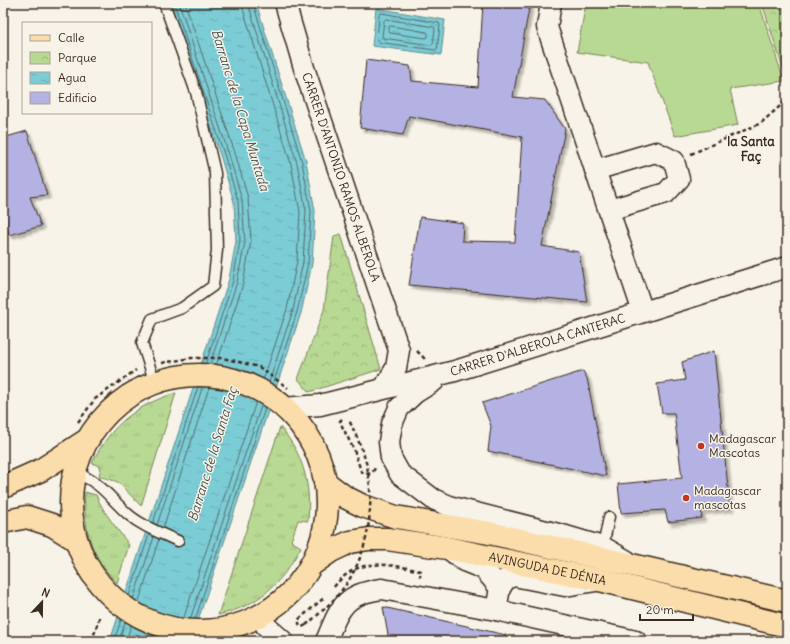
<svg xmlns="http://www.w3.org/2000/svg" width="790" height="644" font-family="Delius,sans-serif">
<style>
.grass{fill:url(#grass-tufts);stroke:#7a8258}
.park{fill:url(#park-crowns);stroke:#7a8258}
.pitch{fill:#b8d993;stroke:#7a8258}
.water{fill:url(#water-ripples);stroke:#628b8c}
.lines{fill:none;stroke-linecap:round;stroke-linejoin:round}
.shore{stroke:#556b68;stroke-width:1}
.building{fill:#b3b2e3;stroke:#3b2a1e;filter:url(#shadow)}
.lane-casing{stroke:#3b2a1e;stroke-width:13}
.street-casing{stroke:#3b2a1e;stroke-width:23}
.primary-casing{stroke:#3b2a1e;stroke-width:25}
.path{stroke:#3b2a1e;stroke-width:2.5;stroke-dasharray:4 3;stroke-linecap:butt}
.lane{stroke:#f7f3e8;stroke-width:10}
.street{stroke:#f7f3e8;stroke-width:20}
.primary{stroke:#faddab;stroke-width:22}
.path-bridge{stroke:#3b2a1e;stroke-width:2.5;stroke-dasharray:4 3;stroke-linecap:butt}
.poi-dot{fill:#c8321e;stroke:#f7f3e8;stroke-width:1.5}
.labels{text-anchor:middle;stroke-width:3;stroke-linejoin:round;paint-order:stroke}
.street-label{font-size:12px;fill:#3b2a1e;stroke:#f7f3e8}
.poi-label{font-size:12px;fill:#3b2a1e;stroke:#f7f3e8;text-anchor:start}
.water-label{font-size:13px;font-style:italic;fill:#4b524c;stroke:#f7f3e8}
.neighbourhood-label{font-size:13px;font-weight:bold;fill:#3b2a1e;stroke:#f7f3e8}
</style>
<defs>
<pattern id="grass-tufts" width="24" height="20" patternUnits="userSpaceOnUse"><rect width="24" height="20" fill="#b8d993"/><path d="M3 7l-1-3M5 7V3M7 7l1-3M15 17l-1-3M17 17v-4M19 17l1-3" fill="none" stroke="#9fba7e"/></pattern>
<pattern id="park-crowns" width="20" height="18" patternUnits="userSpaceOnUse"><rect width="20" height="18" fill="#b8d993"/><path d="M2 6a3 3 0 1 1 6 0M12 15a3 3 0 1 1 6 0" fill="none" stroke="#9fba7e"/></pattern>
<pattern id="water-ripples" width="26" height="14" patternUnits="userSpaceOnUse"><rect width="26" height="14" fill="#7cccd6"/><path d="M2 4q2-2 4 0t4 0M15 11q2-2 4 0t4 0" fill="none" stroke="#6cafb7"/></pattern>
<filter id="shadow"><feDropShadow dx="3.5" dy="3.5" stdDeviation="1" flood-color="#0004"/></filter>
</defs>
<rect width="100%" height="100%" fill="#f7f3e8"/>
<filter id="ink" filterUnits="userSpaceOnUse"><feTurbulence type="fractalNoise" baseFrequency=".025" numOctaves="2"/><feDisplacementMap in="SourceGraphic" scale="8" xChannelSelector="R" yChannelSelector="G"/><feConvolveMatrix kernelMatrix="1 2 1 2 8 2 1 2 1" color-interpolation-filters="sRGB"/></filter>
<g filter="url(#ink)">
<!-- grass -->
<g class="grass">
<path d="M176 393 141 506 118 482 99 476 101 467 92 463C111 425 136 405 176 393Z"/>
<path d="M280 427C304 455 311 485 308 521L298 520 291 541 301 547C282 583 259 606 218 615Z"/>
<path d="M85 492 96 495C104 514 117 528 129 545L117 583C91 556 83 529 85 492Z"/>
</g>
<!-- park -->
<g class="park">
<polygon points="762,3 787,3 787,81"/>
<polygon points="341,234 381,369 309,392 298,379 324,310 334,236"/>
</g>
<!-- pitch -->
<polygon class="pitch" points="586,3 759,3 784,81 730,89 738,125 675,136 648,62 577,52"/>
<!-- water -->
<g class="water">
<polygon points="170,3 256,3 306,161 315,211 312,264 301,313 191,641 110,641 229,279 236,241 234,202 221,158"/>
<polygon points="376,8 445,20 441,55 372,46"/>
</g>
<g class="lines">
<!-- shore -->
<g class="shore">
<polygon points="381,13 439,23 440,25 437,50 435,50 377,42 379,15"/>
<polygon points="386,19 434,27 435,29 433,44 431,45 383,38 382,36 384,21"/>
<polygon points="391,26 427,32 428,33 428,37 426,38 390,33 389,31 389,27"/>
<polyline points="153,523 233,281 240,241 238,201 225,157 174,3"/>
<polyline points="157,525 237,282 245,242 242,200 229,155 179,3"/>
<polyline points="163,528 243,284 251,241 248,198 235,153 185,3"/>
<polyline points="114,641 149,535"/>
<polyline points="119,641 154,537"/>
<polyline points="126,641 159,539"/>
<polyline points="177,641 178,635 287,309 297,261 300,212 291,164 243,9 242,3"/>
<polyline points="183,641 293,310 303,262 306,211 297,163 248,3"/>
<polyline points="188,641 297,312 308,263 311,211 302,162 253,3"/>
</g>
</g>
<!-- building -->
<g class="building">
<polygon points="483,3 530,3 513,97 545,100 565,129 542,246 579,252 587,302 409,285 420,217 463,223 462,241 515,242 522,137 409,116 403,135 360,128 366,60 410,66 412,81 478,87"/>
<polygon points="27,131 47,195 30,197 41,226 9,235 3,206 3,138"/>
<polygon points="714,351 730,508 701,511 702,518 668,522 665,510 621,513 618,484 682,478 674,413 662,413 657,384 685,380 682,362"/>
<polygon points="583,371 587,378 606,476 488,451 491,426 482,403"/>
<polygon points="383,607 506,635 506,641 389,641"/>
</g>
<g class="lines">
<defs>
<g id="lane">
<polyline points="155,383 142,343 152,319 182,308 213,286 217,250 215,173 196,92 164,3"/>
<path d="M74 472C103 483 108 497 129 515 143 527 161 533 178 541"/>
<polyline points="603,547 609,517"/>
</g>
<g id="street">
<path id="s1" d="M285 3 304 68 399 350 396 368 384 388"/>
<polyline points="551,3 547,27 643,312"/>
<polyline points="595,170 656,152 674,161 679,179 666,193 609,210"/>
<polyline points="434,381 415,393 399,408 392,424 389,442 391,458 400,474 433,499 452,507 566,536 603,547 627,561"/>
<path id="s2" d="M284 408 320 405 455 371 787 267"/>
<polyline points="450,550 464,561 484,569 500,588"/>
<polyline points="496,610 500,588 506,579 514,576 565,586 596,581"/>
<polyline points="262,615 266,626 283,641"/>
<path d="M326 641C340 608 343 594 382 589L496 610 636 641"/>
</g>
<g id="primary">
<circle cx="199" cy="503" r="128"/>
<polyline points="325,482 345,497 363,506 396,517 489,533 636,566 787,601"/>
<polyline points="3,487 41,470 87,440"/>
<polyline points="3,522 27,517 52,525 76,540"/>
<path id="s3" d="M311 565 331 551 350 542 369 539H387L447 548 600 580 787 626"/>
</g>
</defs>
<!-- lane casing -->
<use href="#lane" class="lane-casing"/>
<!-- street casing -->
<use href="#street" class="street-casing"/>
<!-- primary casing -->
<use href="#primary" class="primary-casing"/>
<!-- path -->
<g class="path">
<polyline points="785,3 787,12"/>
<polyline points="691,154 761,123 787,100"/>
<polyline points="417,351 425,359"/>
<polyline points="162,363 191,358 223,358 259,367 288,388"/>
<path d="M342 419 340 421 341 424 354 450 361 471C366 475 372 475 375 468"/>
<polyline points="78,422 95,399 136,370"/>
<path d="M334 587C357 556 388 564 421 571L420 577"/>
<polyline points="306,625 302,627 300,626 298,620 325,597"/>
<polyline points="92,641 100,615"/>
<polyline points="239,641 252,637"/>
</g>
<!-- lane -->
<use href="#lane" class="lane"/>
<!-- street -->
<use href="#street" class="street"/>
<!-- primary -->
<use href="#primary" class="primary"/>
<!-- path-bridge -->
<path class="path-bridge" d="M306 625C324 610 342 594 353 573 370 542 374 500 367 466 363 450 356 435 349 420"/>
</g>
</g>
<!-- markers -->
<g class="poi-dot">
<circle cx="701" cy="446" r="4"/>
<circle cx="686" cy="498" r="4"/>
</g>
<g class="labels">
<!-- street labels -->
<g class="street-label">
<text dy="4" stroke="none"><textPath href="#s1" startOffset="183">CARRER D'ANTONIO RAMOS ALBEROLA</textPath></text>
<text dy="4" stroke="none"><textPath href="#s2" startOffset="262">CARRER D'ALBEROLA CANTERAC</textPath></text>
<text dy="4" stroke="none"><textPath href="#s3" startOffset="246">AVINGUDA DE DÉNIA</textPath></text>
</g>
<!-- poi labels -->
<g class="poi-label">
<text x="709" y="443">Madagascar<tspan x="709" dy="14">Mascotas</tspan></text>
<text x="694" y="495">Madagascar<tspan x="694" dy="14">mascotas</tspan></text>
</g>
<!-- water labels -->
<g class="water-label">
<text transform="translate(241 110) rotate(73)" y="5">Barranc de la Capa Muntada</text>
<text transform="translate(212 454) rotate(-73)" y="5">Barranc de la Santa Faç</text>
</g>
<!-- neighbourhood labels -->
<g class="neighbourhood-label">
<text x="751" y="146">la Santa<tspan x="751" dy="15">Faç</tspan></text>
</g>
</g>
<!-- margin -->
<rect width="790" height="644" fill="none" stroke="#f7f3e8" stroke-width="16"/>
<rect x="8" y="8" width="774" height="628" fill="none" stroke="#3b2a1e" stroke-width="1.5" filter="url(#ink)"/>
<!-- legend -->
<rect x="22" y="22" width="130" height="92" fill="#f7f3e8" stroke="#aca397"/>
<rect x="30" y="35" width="20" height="6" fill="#faddab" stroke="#aca397"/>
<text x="58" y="42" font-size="12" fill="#3b2a1e">Calle</text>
<rect x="30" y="52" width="20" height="12" fill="url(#park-crowns)" stroke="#aca397"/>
<text x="58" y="62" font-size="12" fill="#3b2a1e">Parque</text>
<rect x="30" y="72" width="20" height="12" fill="url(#water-ripples)" stroke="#aca397"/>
<text x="58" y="82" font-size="12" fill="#3b2a1e">Agua</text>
<rect x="30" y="92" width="20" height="12" fill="#b3b2e3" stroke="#aca397"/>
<text x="58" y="102" font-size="12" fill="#3b2a1e">Edificio</text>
<!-- north arrow -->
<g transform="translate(42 602) rotate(22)" stroke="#f7f3e8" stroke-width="3" paint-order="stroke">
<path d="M0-3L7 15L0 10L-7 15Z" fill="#3b2a1e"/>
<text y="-6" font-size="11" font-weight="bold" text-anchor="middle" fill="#3b2a1e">N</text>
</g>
<!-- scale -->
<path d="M640 614v6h53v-6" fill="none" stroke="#3b2a1e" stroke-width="2"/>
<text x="646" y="614" font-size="12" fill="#3b2a1e" stroke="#f7f3e8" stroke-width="3" paint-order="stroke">20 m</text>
</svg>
